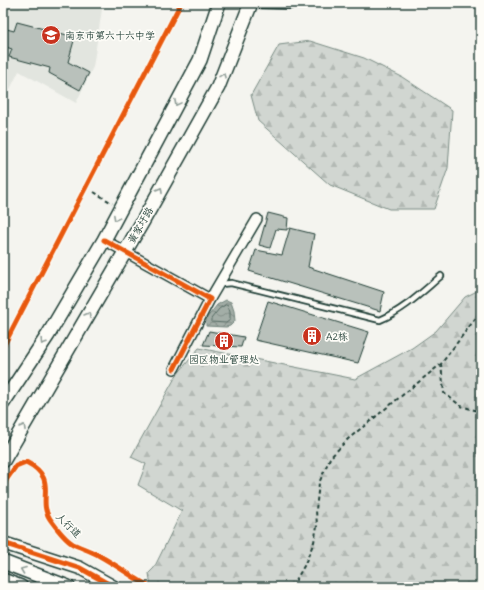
<svg xmlns="http://www.w3.org/2000/svg" width="484" height="590" font-family="Delius,'LXGW WenKai TC',sans-serif">
<style>
.built{fill:#e2e5df}
.forest{fill:url(#forest-firs);stroke:#788a82}
.water{fill:url(#water-waves);stroke:#6e8179}
.lines{fill:none;stroke-linecap:round;stroke-linejoin:round}
.shore{stroke:#546a62;stroke-width:1}
.building{fill:#b9c1bb;stroke:#1f3d34}
.service-casing{stroke:#1f3d34;stroke-width:8}
.minor-casing{stroke:#1f3d34;stroke-width:12}
.tertiary-casing{stroke:#1f3d34;stroke-width:15}
.secondary-casing{stroke:#1f3d34;stroke-width:16}
.path{stroke:#1f3d34;stroke-width:2;stroke-dasharray:4 3;stroke-linecap:butt}
.service{stroke:#fdfcf7;stroke-width:4.5}
.minor{stroke:#fdfcf7;stroke-width:9}
.tertiary{stroke:#fdfcf7;stroke-width:12}
.secondary{stroke:#fdfcf7;stroke-width:13}
.cycleway-casing{stroke:#fdfcf7;stroke-width:8}
.cycleway{stroke:#e8590c;stroke-width:5}
.oneway{stroke:#8e9c96}
.labels{text-anchor:middle;stroke-width:3.5;stroke-linejoin:round;paint-order:stroke}
.poi-label{font-size:10px;fill:#1f3d34;stroke:#fdfcf7;text-anchor:start}
.street-label{font-size:10px;fill:#1f3d34;stroke:#fdfcf7}
</style>
<defs>
<pattern id="forest-firs" width="22" height="20" patternUnits="userSpaceOnUse"><rect width="22" height="20" fill="#d1d6d1"/><path d="M5 1l3.5 6h-7zM16 11l3.5 6h-7z" fill="#b3b9b4"/></pattern>
<pattern id="water-waves" width="16" height="10" patternUnits="userSpaceOnUse"><rect width="16" height="10" fill="#a3aea7"/><path d="M0 5q4-4 8 0t8 0" fill="none" stroke="#848f89"/></pattern>
</defs>
<rect width="100%" height="100%" fill="#f4f4ef"/>
<filter id="ink" filterUnits="userSpaceOnUse"><feTurbulence type="fractalNoise" baseFrequency=".025" numOctaves="2"/><feDisplacementMap in="SourceGraphic" scale="8" xChannelSelector="R" yChannelSelector="G"/><feConvolveMatrix kernelMatrix="1 2 1 2 8 2 1 2 1" color-interpolation-filters="sRGB"/></filter>
<g filter="url(#ink)">
<!-- built -->
<polygon class="built" points="3,3 103,3 93,67 76,103 19,71 3,103"/>
<!-- forest -->
<g class="forest">
<polygon points="310,41 364,58 402,77 452,110 448,168 434,209 389,209 330,185 258,121 251,95 279,45"/>
<polygon points="481,289 481,587 151,587 149,573 154,568 182,511 138,485 146,464 131,457 176,376 199,348 355,379 412,348 436,331 465,297"/>
</g>
<!-- water -->
<polygon class="water" points="226,300 231,302 234,311 235,321 230,326 226,327 206,326 206,319 217,305"/>
<g class="lines">
<!-- shore -->
<polygon class="shore" points="226,305 228,306 230,312 230,320 226,323 211,322 211,319 219,309"/>
</g>
<!-- building -->
<g class="building">
<polygon points="17,22 75,37 68,62 89,73 80,90 49,73 50,68 9,57 12,49 3,46 3,28 14,31"/>
<polygon points="268,213 288,218 287,230 276,229 270,248 259,245"/>
<polygon points="290,228 314,234 308,267 384,292 380,311 249,271 256,250 282,255"/>
<polygon points="268,301 369,332 358,363 255,340"/>
<polygon points="209,331 244,337 241,347 203,345"/>
</g>
<g class="lines">
<defs>
<g id="service">
<polyline points="252,5 290,6 295,3"/>
<path d="M221 284 231 283 380 320C404 310 422 292 441 276"/>
</g>
<g id="minor">
<polyline points="104,240 210,299 174,369"/>
<polyline points="210,299 257,219"/>
</g>
<polyline id="tertiary" points="3,543 80,568 114,587"/>
<g id="secondary">
<polyline points="3,403 48,335 104,240 200,60 219,3"/>
<polyline points="3,461 143,221 218,87 251,3"/>
<polyline points="3,562 68,587"/>
<polyline points="3,580 21,587"/>
</g>
</defs>
<!-- service casing -->
<use href="#service" class="service-casing"/>
<!-- minor casing -->
<use href="#minor" class="minor-casing"/>
<!-- tertiary casing -->
<use href="#tertiary" class="tertiary-casing"/>
<!-- secondary casing -->
<use href="#secondary" class="secondary-casing"/>
<!-- path -->
<g class="path">
<polyline points="94,192 112,203"/>
<polyline points="441,364 444,393 461,406 481,412"/>
<polyline points="292,587 304,566 314,542 317,526 316,510 319,483 330,458 348,439 441,364 481,311"/>
</g>
<!-- service -->
<use href="#service" class="service"/>
<!-- minor -->
<use href="#minor" class="minor"/>
<!-- tertiary -->
<use href="#tertiary" class="tertiary"/>
<!-- secondary -->
<use href="#secondary" class="secondary"/>
<defs>
<g id="cycleway">
<polyline points="104,240 210,299 174,369"/>
<polyline points="3,347 181,3"/>
<path d="M3 496 6 480 16 466 26 462C60 479 36 499 50 519 55 526 66 540 73 544 81 548 90 550 98 555 116 565 133 577 150 587"/>
<polyline points="3,543 80,568 114,587"/>
</g>
</defs>
<!-- cycleway casing -->
<use href="#cycleway" class="cycleway-casing"/>
<!-- cycleway -->
<use href="#cycleway" class="cycleway"/>
</g>
<!-- one-way arrows -->
<defs><path id="oneway-chevron" d="M-2-3.5L2.5 0L-2 3.5" fill="none" stroke-width="1.6" stroke-linecap="round" stroke-linejoin="round"/></defs>
<g class="oneway">
<use href="#oneway-chevron" transform="translate(223 76) rotate(-69)"/>
<use href="#oneway-chevron" transform="translate(177 103) rotate(118)"/>
<use href="#oneway-chevron" transform="translate(160 190) rotate(-60)"/>
<use href="#oneway-chevron" transform="translate(116 218) rotate(118)"/>
<use href="#oneway-chevron" transform="translate(88 315) rotate(-60)"/>
<use href="#oneway-chevron" transform="translate(43 342) rotate(123)"/>
<use href="#oneway-chevron" transform="translate(23 427) rotate(-60)"/>
<use href="#oneway-chevron" transform="translate(23 570) rotate(-159)"/>
</g>
</g>
<!-- icons -->
<defs>
<symbol id="school-disc" viewBox="-11 -11 22 22"><circle r="9.5" fill="#c8321e" stroke="#fdfcf7"/><path d="M0-5L7-2L0 1L-7-2ZM-4 1L0 2.5L4 1V4Q0 6-4 4Z" fill="#fff"/></symbol>
<symbol id="building-disc" viewBox="-11 -11 22 22"><circle r="9.5" fill="#c8321e" stroke="#fdfcf7"/><path d="M-4-6H4V6H1V3H-1V6H-4ZM-2.5-4.3h1.7v1.8h-1.7ZM.8-4.3h1.7v1.8H.8ZM-2.5-1h1.7V.8h-1.7ZM.8-1h1.7V.8H.8Z" fill="#fff"/></symbol>
</defs>
<g fill-rule="evenodd">
<use href="#school-disc" x="40" y="24" width="22" height="22"/>
<use href="#building-disc" x="301" y="325" width="22" height="22"/>
<use href="#building-disc" x="213" y="330" width="22" height="22"/>
</g>
<g class="labels">
<!-- poi labels -->
<g class="poi-label">
<text x="65" y="39">南京市第六十六中学</text>
<text x="326" y="340">A2栋</text>
<text x="224" y="363" text-anchor="middle">园区物业管理处</text>
</g>
<!-- street labels -->
<g class="street-label">
<text transform="translate(140 225) rotate(-60)" y="4">黄家圩路</text>
<text transform="translate(69 525) rotate(45)" y="4">人行道</text>
</g>
</g>
<!-- margin -->
<rect width="484" height="590" fill="none" stroke="#fdfcf7" stroke-width="16"/>
<rect x="8" y="8" width="468" height="574" fill="none" stroke="#1f3d34" stroke-width="1.5" filter="url(#ink)"/>
</svg>
